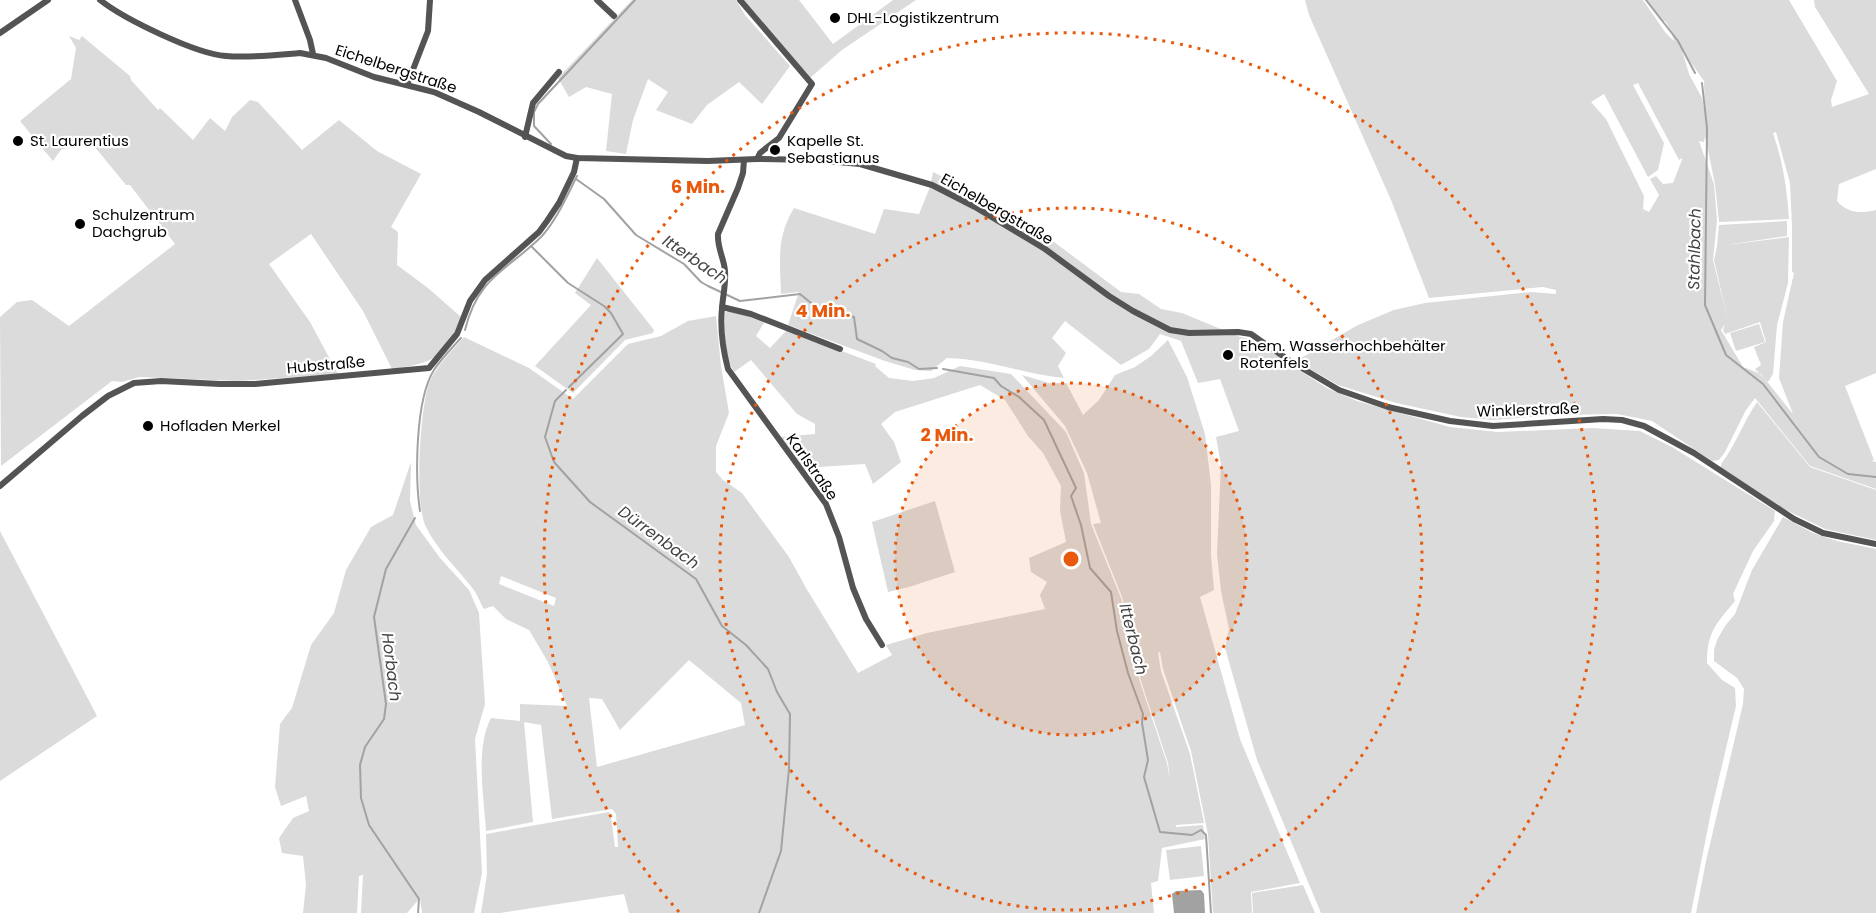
<svg xmlns="http://www.w3.org/2000/svg" width="1876" height="913" font-family="Poppins,sans-serif">
<style>
.green{fill:#dbdbdb;fill-rule:evenodd}
.water{fill:#a2a2a2}
.lines{fill:none;stroke-linecap:round;stroke-linejoin:round}
.stream{stroke:#a2a2a2;stroke-width:2}
.minor{stroke:#545454;stroke-width:6}
.ring{fill:none;stroke:#e8590c;stroke-width:3;stroke-dasharray:3 6}
.poi-dot{fill:#000;stroke:#fff;stroke-width:2}
.labels{text-anchor:middle;stroke-width:4.5;stroke-linejoin:round;paint-order:stroke}
.poi-label{font-size:15px;fill:#000;stroke:#fff;text-anchor:start}
.street-label{font-size:15px;fill:#000;stroke:#fff}
.water-label{font-size:16px;font-style:italic;fill:#434343;stroke:#fff}
.centre{fill:#e8590c;stroke:#fff;stroke-width:3}
.ring-label{font-size:18px;text-anchor:middle;font-weight:bold;fill:#e8590c;stroke:#fff;stroke-width:4.5;stroke-linejoin:round;paint-order:stroke}
</style>
<rect width="100%" height="100%" fill="#fff"/>
<!-- green -->
<g class="green">
<polygon points="632,0 736,0 745,15 790,66 762,104 739,82 707,105 692,124 656,110 668,92 648,79 633,120 626,154 606,151 612,94 586,87 569,97 558,78"/>
<polygon points="743,0 799,0 833,44 893,0 916,0 842,50 810,78"/>
<path d="M1305 0H1643L1665 32 1674 41C1672 34 1670 28 1665 21H1661L1645 0H1789L1837 81 1831 100 1832 107 1869 94 1815 7 1814 0H1876V169L1839 184 1837 201C1847 213 1861 214 1876 210V373L1845 386 1874 460 1871 461 1876 462V489L1810 466 1755 398 1746 410 1725 452 1719 460 1712 461 1652 421 1617 414 1556 415 1493 420 1461 417 1396 403 1338 385 1296 361 1358 325 1394 310 1425 303 1531 292 1556 294V290L1543 287 1429 298 1391 200 1309 15ZM1682 50 1704 81 1705 115 1702 98 1689 74ZM1638 83 1679 160 1682 158V160L1673 183 1663 184 1656 176 1650 179 1659 195 1649 212 1643 209 1644 196 1606 119 1591 102 1604 94 1648 177 1658 170 1664 143 1633 85ZM1776 132 1790 183 1792 226V272L1794 273 1783 322 1779 378 1793 414 1761 374 1743 367 1721 330 1725 324 1723 330 1725 334 1760 322 1766 342 1754 347 1761 365 1755 369 1768 382 1773 374 1777 325 1788 283 1789 237 1725 245 1787 236V221L1719 225 1717 246 1714 260 1728 321 1713 260 1717 220 1714 184 1699 141 1704 142 1705 136 1715 184 1719 222 1789 219C1787 189 1783 162 1773 133Z"/>
<path d="M69 36 79 40 82 36 130 76 131 80 158 110 160 108 193 140 210 118 225 131 232 117 250 100 258 102 302 150 339 120 377 151 421 174 391 227 398 232 397 265 428 288 461 317C444 358 435 363 392 369L363 311 311 234 269 264 310 322 338 374 238 381 139 377 122 382 112 381 1 466 0 317 17 302 32 300 69 326 175 244 130 185H126L94 146 85 144 84 141 80 142 73 148H65L60 151 53 161 20 121 71 79 76 48Z"/>
<path d="M933 172 985 198 1046 236 1121 292 1139 294 1161 309 1182 313 1240 337 1251 339 1327 388 1357 401 1450 427 1498 432 1592 428 1640 431 1672 447 1775 511 1774 521 1753 551 1733 594 1735 601C1716 624 1707 632 1707 663L1722 680 1735 688 1736 706 1711 812 1691 913H1321L1257 760 1225 648 1229 629 1221 591 1217 554 1221 465 1216 437 1239 431 1220 379 1198 383 1181 341 1160 334 1149 349 1121 365 1065 321 1052 338 1066 353 1058 366 1064 378C1025 374 987 359 947 358L931 371 915 370 885 361 788 325 799 292 781 294C780 261 776 238 794 208L875 234 884 209 919 214 930 187Z"/>
<polygon points="597,258 654,330 653,333 625,340 573,393 535,366 591,305 575,293"/>
<path d="M729 311 765 321 756 336 770 348 787 330 876 364 875 366 889 378 913 381 934 378 960 366 1011 374 1066 432 1084 473 1091 524 1121 598 1140 682 1167 763 1170 780 1168 763 1141 681 1122 597 1093 524 1101 523 1087 473 1065 426 1022 375 1049 383H1066L1083 415 1099 400 1115 375 1135 367 1151 356 1168 340 1187 377 1205 434 1211 485V555L1214 590 1200 597 1240 739 1300 883 1251 892 1252 913H1213L1208 835 1191 751 1163 669 1160 652 1158 653 1161 671 1190 754 1204 823 1176 825V827L1203 825 1205 839 1162 848 1158 881 1151 883 1154 913H629L624 894 500 913H481L487 874 486 834 609 812 611 817 615 847H618L616 814 612 809 552 819 541 725 524 722 533 822 486 831C484 797 475 749 491 718L520 721V704L567 706 548 662 529 630 506 619 493 606 484 609C480 603 478 595 473 589 457 568 438 551 426 527 414 504 420 405 430 381 438 364 452 351 464 337L529 368 573 399 628 344 661 336 688 321 716 316 721 366 729 413 716 446V472L723 480 742 493 789 557 806 588 858 673 892 655 886 645 927 633 1045 609 1040 595 1047 582 1031 572 1029 558 1066 542 1060 511 1061 486 1043 453 1028 436 1005 400 980 385 895 412 881 424 894 442 901 462 873 484 865 464 803 468 780 437 815 434V424L797 414 751 360 734 372C724 354 725 333 725 313ZM501 576 556 598 554 606 499 584ZM689 660 741 703 745 725 597 767 589 698 602 699 620 730Z"/>
<polygon points="1759,324 1765,342 1736,351 1730,333"/>
<path d="M1757 402 1810 467 1876 490V540L1825 529 1784 509 1721 468V464C1736 445 1743 422 1757 402Z"/>
<polygon points="411,462 410,501 416,525 440,558 469,590 479,613 485,704 475,739 482,873 474,913 422,913 420,898 407,913 361,913 363,875 359,876 357,913 303,913 306,885 303,856 282,853 279,838 293,818 309,811 306,796 281,806 275,787 280,724 292,708 311,645 334,613 346,570 371,527 393,515"/>
<polygon points="935,501 955,572 909,587 888,592 872,522"/>
<polygon points="1783,517 1813,533 1837,541 1876,549 1876,913 1696,913 1706,861 1743,704 1744,689 1737,678 1714,661 1714,650 1717,640 1725,626 1735,614 1752,570"/>
<polygon points="0,531 97,716 0,781"/>
<polygon points="1201,846 1204,876 1170,880 1166,850"/>
<polygon points="1303,885 1315,913 1253,913 1252,893"/>
</g>
<!-- water -->
<polygon class="water" points="1201,890 1204,894 1205,913 1174,913 1172,894 1176,891"/>
<g class="lines">
<!-- stream -->
<g class="stream">
<polyline points="1646,0 1678,41 1695,73"/>
<polyline points="1702,83 1707,128 1705,305 1726,355 1763,384 1819,457 1848,474 1876,477"/>
<polyline points="551,144 534,126 534,112 538,104 635,0"/>
<polyline points="576,179 604,199 636,235 684,264 701,282 708,286 740,301 800,294 816,307 854,317 857,339 882,351 892,358 908,362 919,369 937,368"/>
<polyline points="531,246 568,283 604,306 611,313 623,334 569,387"/>
<path d="M465 330C478 276 507 271 542 236 557 219 567 196 577 176"/>
<polyline points="943,369 994,378 1001,386 1019,397 1044,420 1076,488 1071,496 1081,525 1090,568 1111,592 1117,631 1128,673 1143,714 1142,723 1148,760 1144,777 1160,832 1192,835 1201,830 1206,835 1211,913"/>
<polyline points="566,390 555,401 545,437 554,462 590,502 696,579 722,626 746,645 768,669 777,692 790,714 789,769 781,851 759,913"/>
<path d="M420 511C415 477 415 400 434 370 441 359 452 348 461 338"/>
<polyline points="415,518 386,569 374,617 386,704 384,719 365,747 360,765 361,798 369,825 419,899 418,913"/>
</g>
<!-- minor -->
<g class="minor">
<path d="M100 0C124 19 196 54 226 56 251 58 276 55 300 53L326 58 374 77 434 92 479 112 566 156 577 158 708 161 757 159 815 160 860 164 932 185 975 207 1045 249 1109 296 1133 311 1170 330 1189 333 1238 332 1251 334 1290 361 1339 390 1388 407 1450 421 1493 426 1603 419 1622 420 1644 426 1694 453 1794 519 1823 533 1876 544"/>
<polyline points="295,0 310,40 313,54"/>
<polyline points="597,0 614,16"/>
<polyline points="740,0 812,84 779,138 760,153 757,159"/>
<polyline points="0,33 48,0"/>
<polyline points="407,85 428,31 430,0"/>
<polyline points="525,137 533,103 559,72"/>
<path d="M744 160 743 173 738 188 718 234C717 248 724 258 725 271 726 284 723 295 722 308 720 328 723 350 728 369L826 504 839 537 853 588 866 619 882 645"/>
<polyline points="722,307 751,314 840,349"/>
<polyline points="0,486 82,416 108,396 134,383 161,381 220,384 255,384 429,368 457,334 470,301 485,280 539,232 547,221 559,203 574,172 577,158"/>
</g>
</g>
<!-- distance rings -->
<circle cx="1071" cy="559" r="176" fill="#e8590c" fill-opacity=".12"/>
<g class="ring">
<circle cx="1071" cy="559" r="176"/>
<circle cx="1071" cy="559" r="351"/>
<path d="M679 912A527 527 0 1 1 1463 912"/>
</g>
<!-- markers -->
<g class="poi-dot">
<circle cx="835" cy="18" r="6"/>
<circle cx="18" cy="141" r="6"/>
<circle cx="775" cy="150" r="6"/>
<circle cx="80" cy="224" r="6"/>
<circle cx="1228" cy="355" r="6"/>
<circle cx="148" cy="426" r="6"/>
</g>
<g class="labels">
<!-- poi labels -->
<g class="poi-label">
<text x="847" y="23">DHL-Logistikzentrum</text>
<text x="30" y="146">St. Laurentius</text>
<text x="787" y="146">Kapelle St.<tspan x="787" dy="17">Sebastianus</tspan></text>
<text x="92" y="220">Schulzentrum<tspan x="92" dy="17">Dachgrub</tspan></text>
<text x="1240" y="351">Ehem. Wasserhochbehälter<tspan x="1240" dy="17">Rotenfels</tspan></text>
<text x="160" y="431">Hofladen Merkel</text>
</g>
<!-- street labels -->
<g class="street-label">
<text transform="translate(396 69) rotate(18)" y="5">Eichelbergstraße</text>
<text transform="translate(997 209) rotate(30)" y="5">Eichelbergstraße</text>
<text transform="translate(326 365) rotate(-5)" y="5">Hubstraße</text>
<text transform="translate(1528 410) rotate(-2)" y="5">Winklerstraße</text>
<text transform="translate(812 467) rotate(55)" y="5">Karlstraße</text>
</g>
<!-- water labels -->
<g class="water-label">
<text transform="translate(1694 249) rotate(-89)" y="6">Stahlbach</text>
<text transform="translate(695 259) rotate(34)" y="6">Itterbach</text>
<text transform="translate(659 537) rotate(36)" y="6">Dürrenbach</text>
<text transform="translate(1134 639) rotate(76)" y="6">Itterbach</text>
<text transform="translate(392 667) rotate(83)" y="6">Horbach</text>
</g>
</g>
<circle cx="1071" cy="559" r="9" class="centre"/>
<g class="ring-label">
<text x="698" y="193">6 Min.</text>
<text x="823" y="317">4 Min.</text>
<text x="947" y="441">2 Min.</text>
</g>
</svg>
